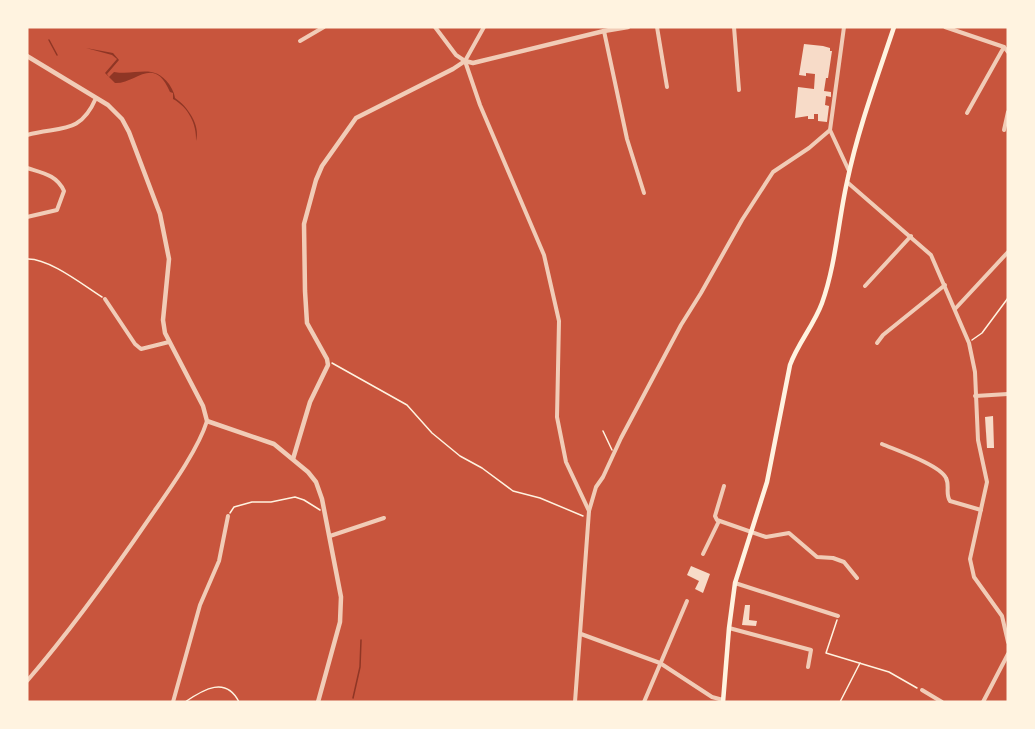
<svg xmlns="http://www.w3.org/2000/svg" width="1035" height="729" font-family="Figtree,sans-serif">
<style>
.water{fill:#8f3625}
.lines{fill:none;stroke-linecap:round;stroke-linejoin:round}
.stream{stroke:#8f3625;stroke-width:1.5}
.building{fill:#f7dbc8}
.path{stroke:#fff3e0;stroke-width:1.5}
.minor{stroke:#f1ccb7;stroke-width:4}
.tertiary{stroke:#f1ccb7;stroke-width:4.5}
.secondary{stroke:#fff3e0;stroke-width:4.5}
</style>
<rect width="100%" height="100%" fill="#c8553d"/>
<!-- water -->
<path class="water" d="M86 48 113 53 119 60 107 74 109 77 114 72C137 76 153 63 169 84 172 89 174 92 175 98 187 106 201 125 196 141 197 124 188 107 173 99V93L170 92C154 54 136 84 115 83L105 73 117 59 112 55Z"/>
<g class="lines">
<!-- stream -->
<g class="stream">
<polyline points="49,40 57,55"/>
<polyline points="353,698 360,667 361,640"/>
</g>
</g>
<!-- building -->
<g class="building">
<polygon points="804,44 823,46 830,48 830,51 832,51 828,78 826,78 824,91 831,92 831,97 826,96 825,105 829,106 827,122 818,121 818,114 814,114 814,119 808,119 808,116 795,118 798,87 814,89 815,74 806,73 806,76 799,75"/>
<polygon points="993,416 994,448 987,448 985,417"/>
<polygon points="691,566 710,574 703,593 695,589 699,581 687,575"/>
<polygon points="745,605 750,605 749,620 757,621 756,626 742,625"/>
</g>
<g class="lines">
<!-- path -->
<g class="path">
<path d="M27 259C49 258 83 285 102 297"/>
<polyline points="972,340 982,333 1008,298"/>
<polyline points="332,363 407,405 432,433 460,456 482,468 513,491 540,498 583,516"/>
<polyline points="603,431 612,450"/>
<polyline points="230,513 234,507 252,502 271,502 295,497 304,500 320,510"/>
<polyline points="837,620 826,653 889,672 917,688"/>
<path d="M185 702C204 689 226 676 239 702"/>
<polyline points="840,702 860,663"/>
</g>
<!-- minor -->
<g class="minor">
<polyline points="435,27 456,55 465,61"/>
<polyline points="657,27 667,87"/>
<polyline points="734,27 739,90"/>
<polyline points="844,27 830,130 849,171"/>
<polyline points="945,27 1004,47 1008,52"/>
<polyline points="604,31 627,139 644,193"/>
<polyline points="300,41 324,27"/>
<polyline points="465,61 480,105 544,255 559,321 557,417 566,462 589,511"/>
<polyline points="465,61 484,27"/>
<polyline points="967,113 1004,47"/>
<polyline points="1004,130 1008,112"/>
<path d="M27 135C61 126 80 135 96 98"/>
<path d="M27 168C43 173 57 175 64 191L57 210 27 217"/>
<polyline points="847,182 931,255 969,343 975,372 978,440 987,482 970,559 974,577 1002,616 1008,642"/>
<polyline points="865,286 911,236"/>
<polyline points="105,299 135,344 141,349 169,342"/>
<polyline points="955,309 1008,252"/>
<polyline points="877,343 883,335 945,285"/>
<polyline points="975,396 1008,394"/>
<path d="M882 444C896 450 940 465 946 478 950 486 945 494 950 501L981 510"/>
<polyline points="724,486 715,516 717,520 766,537 789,533 817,557 833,558 844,562 857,578"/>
<polyline points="330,536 384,518"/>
<polyline points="703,554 719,521"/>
<polyline points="735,583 838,616"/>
<polyline points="729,628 811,650 808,667"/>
<polyline points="581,634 660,663 712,697 723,700"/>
<path d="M27 681C72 629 112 573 151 516 169 490 198 450 207 421"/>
<polyline points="922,690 942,702"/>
<polyline points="173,702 200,605 219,561 228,516"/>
<polyline points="575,702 589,511 596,487 603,477 621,438 681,325 701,293 742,220 773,172 809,148 830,130"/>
<polyline points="644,702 687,601"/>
<polyline points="983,702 1008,654"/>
</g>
<!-- tertiary -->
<g class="tertiary">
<polyline points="27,56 108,105 122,119 129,132 160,214 169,259 163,320 165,333 203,406 207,421 274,444 308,472 316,482 322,499 341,597 340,622 318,702"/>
<polyline points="293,459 310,402 328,365 327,359 307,323 305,291 304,224 316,180 322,166 356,118 453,69 465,61 473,63 604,31 628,27"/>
</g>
<!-- secondary -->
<path class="secondary" d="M723 702 729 628 735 583 767 482 790 365C798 343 814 325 822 303 836 264 838 222 847 182 858 129 877 78 894 27"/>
</g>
<!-- border -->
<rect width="1035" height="729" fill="none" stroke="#fff3e0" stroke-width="57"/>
</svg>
